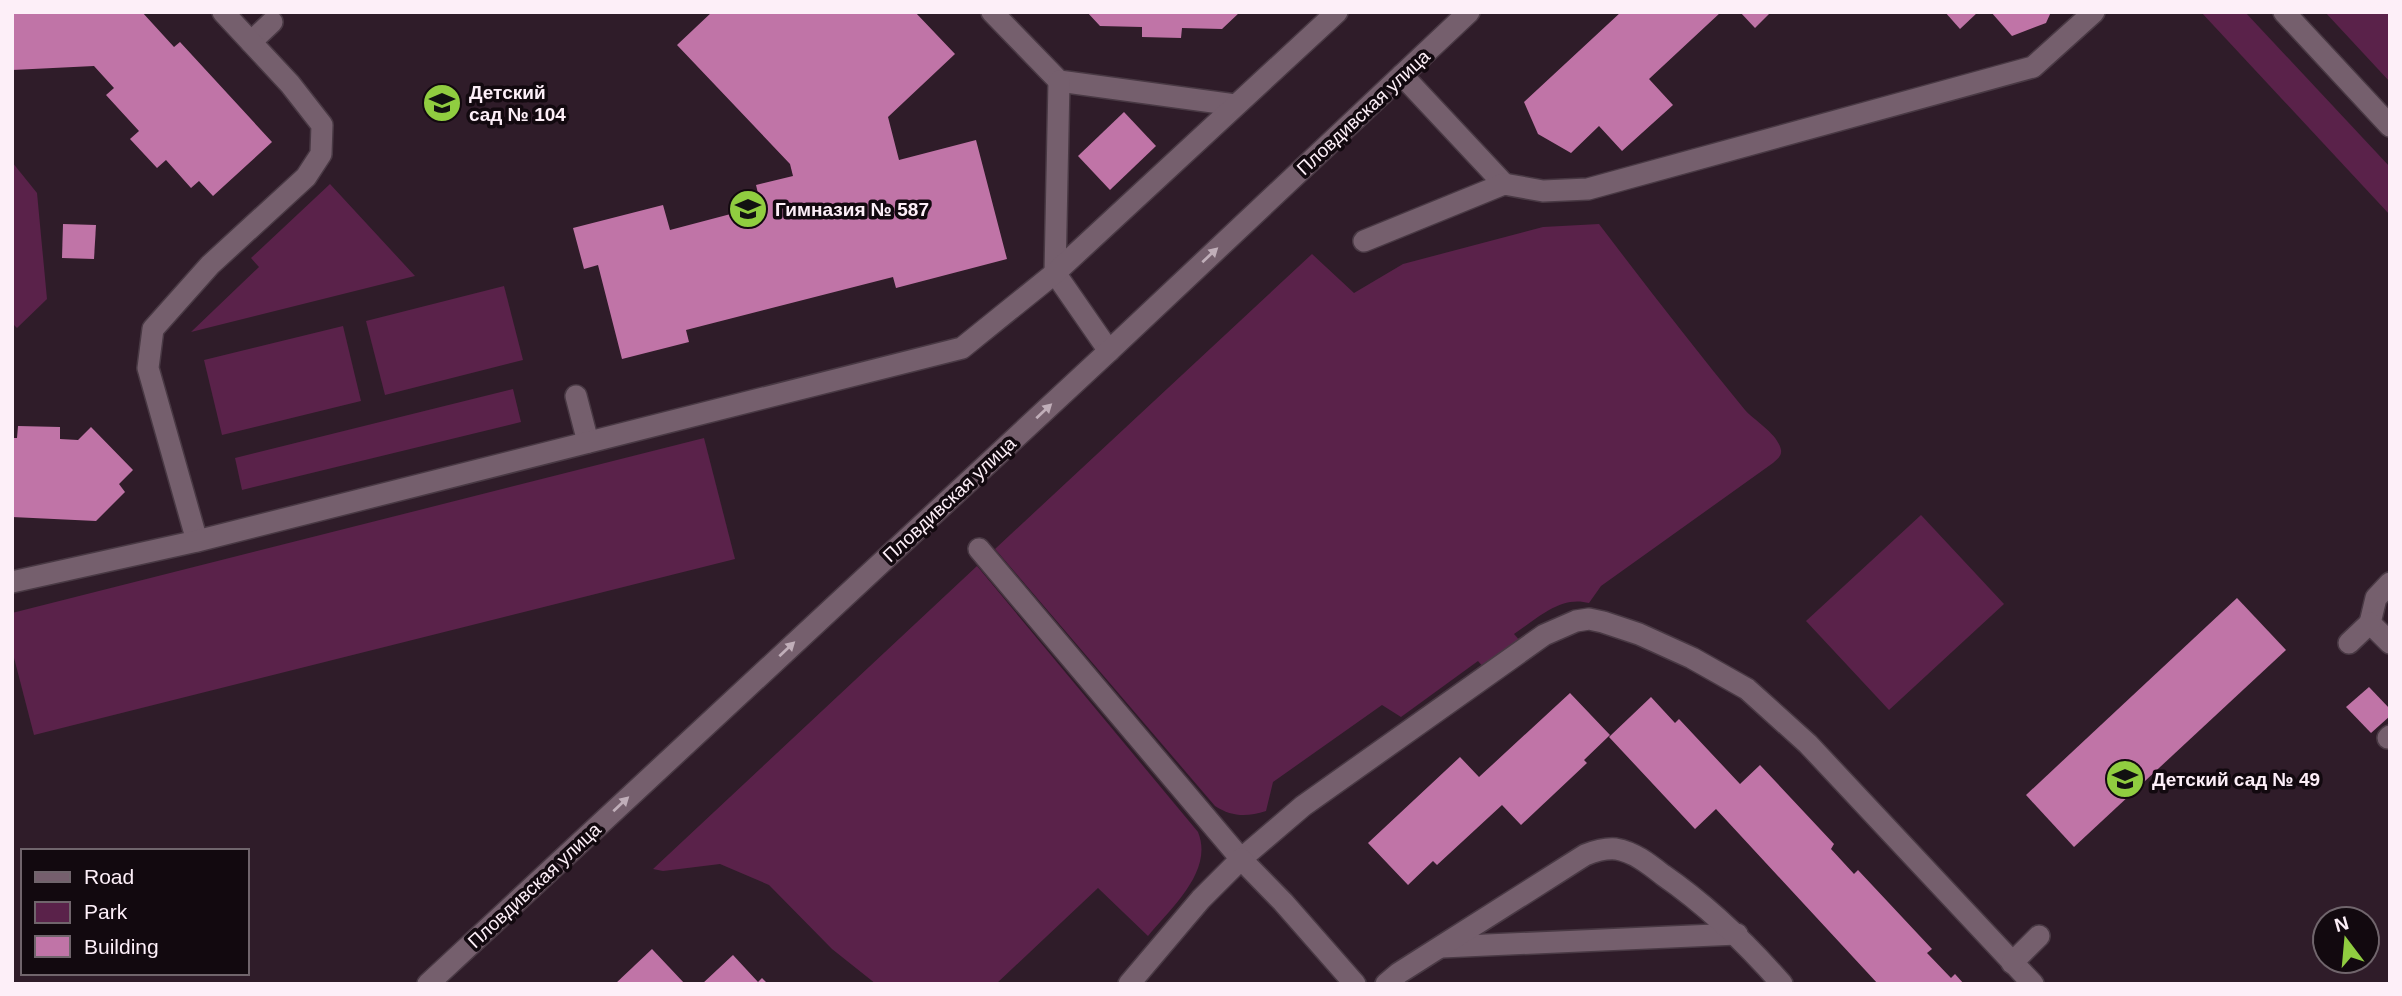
<svg xmlns="http://www.w3.org/2000/svg" width="2402" height="996" font-family="Arial,sans-serif">
<style>
.green{fill:#5a224a}
.building{fill:#c074a7}
.lines{fill:none;stroke-linecap:round;stroke-linejoin:round}
.service-casing{stroke:#493944;stroke-width:24}
.minor-casing{stroke:#493944;stroke-width:24}
.service{stroke:#755f6d;stroke-width:21}
.minor{stroke:#755f6d;stroke-width:21}
.oneway{fill:#c0aeb9}
.labels{text-anchor:middle;stroke-width:7;stroke-linejoin:round;paint-order:stroke}
.poi-label{font-size:19px;font-weight:bold;fill:#fdeff8;stroke:#12090f;text-anchor:start}
.street-label{font-size:19px;fill:#fdeff8;stroke:#12090f}
</style>
<rect width="100%" height="100%" fill="#2f1c29"/>
<!-- green -->
<g class="green">
<polygon points="2201,12 2245,12 2390,167 2390,215"/>
<polygon points="2325,12 2390,12 2390,82"/>
<polygon points="12,162 37,193 47,299 17,328 12,323"/>
<polygon points="330,184 415,276 191,332 259,267 251,258"/>
<path d="M1599 224C1647 287 1695 349 1745 410 1755 421 1778 434 1781 450 1782 456 1777 459 1773 463L1601 586 1589 603C1560 595 1537 619 1514 634L1521 642 1484 668 1478 661 1401 717 1382 705 1273 782 1266 811C1247 817 1232 817 1215 806L995 549 1312 254 1354 293 1403 264 1543 227Z"/>
<polygon points="504,286 523,360 385,395 366,321"/>
<polygon points="343,326 361,401 222,435 204,360"/>
<polygon points="513,389 521,422 242,490 235,458"/>
<polygon points="704,438 735,559 34,735 12,650 12,613"/>
<polygon points="1921,515 2004,604 1889,710 1806,621"/>
<path d="M977 566 1198 832C1214 871 1171 908 1148 936L1098 888 996 984H876L832 949 769 885 720 864 663 871 653 869Z"/>
</g>
<!-- building -->
<g class="building">
<polygon points="12,12 142,12 174,47 180,42 272,142 213,196 199,181 191,188 166,160 157,168 130,139 139,131 106,95 114,88 94,66 12,70"/>
<polygon points="712,12 915,12 955,54 888,117 899,160 976,140 1007,259 896,288 893,277 686,330 689,342 622,359 598,265 584,269 573,228 663,205 670,230 761,206 756,185 793,176 790,164 677,45"/>
<polygon points="1087,12 1240,12 1222,29 1182,28 1181,38 1142,37 1142,27 1100,26"/>
<polygon points="1621,12 1721,12 1649,79 1673,105 1622,151 1599,126 1571,153 1538,134 1524,102"/>
<polygon points="1740,12 1771,12 1755,28"/>
<polygon points="1945,12 1978,12 1960,29"/>
<polygon points="1991,12 2051,12 2046,23 2012,36"/>
<polygon points="1124,112 1156,146 1110,190 1078,156"/>
<polygon points="63,224 96,225 94,259 62,258"/>
<polygon points="18,426 60,427 60,439 78,440 91,427 133,470 119,484 125,492 96,521 12,517 12,438 17,438"/>
<polygon points="2237,598 2286,650 2074,847 2026,795"/>
<polygon points="2369,687 2390,709 2390,716 2371,733 2346,707"/>
<polygon points="1570,693 1610,735 1584,760 1587,763 1521,825 1502,805 1437,865 1433,861 1408,885 1368,843 1460,757 1479,777"/>
<polygon points="1651,697 1675,723 1679,719 1740,784 1760,765 1834,844 1831,849 1854,874 1858,870 1932,949 1927,953 1951,978 1955,974 1964,984 1878,984 1716,809 1695,829 1609,737"/>
<polygon points="652,949 685,984 615,984"/>
<polygon points="733,955 758,982 762,978 768,984 702,984"/>
</g>
<g class="lines">
<defs>
<g id="service">
<polyline points="992,12 1059,81 1235,105"/>
<polyline points="251,42 272,22"/>
<polyline points="1402,75 1504,184"/>
<polyline points="1059,81 1055,273 1109,351"/>
<polyline points="1364,241 1504,184 1543,191 1588,189 2033,67 2094,12"/>
<polyline points="576,396 588,442"/>
<polyline points="197,541 148,368 153,329 210,265 306,177 321,154 322,125 290,84 223,12"/>
<polyline points="979,549 1241,859 1303,806 1544,635 1576,621 1589,619 1603,622 1639,634 1692,658 1747,689 1808,744 2033,984"/>
<polyline points="12,582 197,541 962,348 1055,273 1337,12"/>
<polyline points="2390,583 2376,598 2370,623 2390,643"/>
<polyline points="2349,643 2370,623"/>
<polyline points="2388,738 2390,736"/>
<polyline points="1442,947 1737,934"/>
<polyline points="2012,963 2039,936"/>
<polyline points="1129,984 1201,899 1241,859 1283,902 1355,984"/>
<path d="M1386 984 1399 973 1585 855C1595 851 1605 848 1616 849 1634 852 1649 864 1663 875 1708 906 1746 943 1782 984"/>
</g>
<g id="minor">
<polyline points="2284,12 2390,126"/>
<polyline points="428,984 1109,351 1469,12"/>
</g>
</defs>
<!-- service casing -->
<use href="#service" class="service-casing"/>
<!-- minor casing -->
<use href="#minor" class="minor-casing"/>
<!-- service -->
<use href="#service" class="service"/>
<!-- minor -->
<use href="#minor" class="minor"/>
</g>
<!-- one-way arrows -->
<defs><path id="oneway-solid" d="M-6-.8H1V-3.2L6.5 0L1 3.2V.8H-6Z" transform="scale(1.75)"/></defs>
<g class="oneway">
<use href="#oneway-solid" transform="translate(1210 255) rotate(-43)"/>
<use href="#oneway-solid" transform="translate(1044 411) rotate(-43)"/>
<use href="#oneway-solid" transform="translate(787 649) rotate(-43)"/>
<use href="#oneway-solid" transform="translate(621 804) rotate(-43)"/>
</g>
<!-- icons -->
<defs>
<symbol id="school-disc" viewBox="-11 -11 22 22"><circle r="9.5" fill="#90cd40" stroke="#12090f"/><path d="M0-5L7-2L0 1L-7-2ZM-4 1L0 2.5L4 1V4Q0 6-4 4Z" fill="#111"/></symbol>
</defs>
<g fill-rule="evenodd">
<use href="#school-disc" x="420" y="81" width="44" height="44"/>
<use href="#school-disc" x="726" y="187" width="44" height="44"/>
<use href="#school-disc" x="2103" y="757" width="44" height="44"/>
</g>
<g class="labels">
<!-- poi labels -->
<g class="poi-label">
<text x="469" y="99">Детский<tspan x="469" dy="22">сад № 104</tspan></text>
<text x="775" y="216">Гимназия № 587</text>
<text x="2152" y="786">Детский сад № 49</text>
</g>
<!-- street labels -->
<g class="street-label">
<text transform="translate(1363 112) rotate(-43)" y="7">Пловдивская улица</text>
<text transform="translate(949 499) rotate(-43)" y="7">Пловдивская улица</text>
<text transform="translate(534 885) rotate(-43)" y="7">Пловдивская улица</text>
</g>
</g>
<!-- border -->
<rect width="2402" height="996" fill="none" stroke="#fdeff8" stroke-width="28"/>
<!-- legend -->
<rect x="21" y="849" width="228" height="126" fill="#12090f" stroke="#70656c" stroke-width="2"/>
<rect x="35" y="872" width="35" height="10" fill="#755f6d" stroke="#70656c" stroke-width="2"/>
<text x="84" y="884" font-size="21" fill="#fdeff8">Road</text>
<rect x="35" y="902" width="35" height="21" fill="#5a224a" stroke="#70656c" stroke-width="2"/>
<text x="84" y="919" font-size="21" fill="#fdeff8">Park</text>
<rect x="35" y="936" width="35" height="21" fill="#c074a7" stroke="#70656c" stroke-width="2"/>
<text x="84" y="954" font-size="21" fill="#fdeff8">Building</text>
<!-- north arrow -->
<g transform="translate(2346 940) rotate(344)"><circle r="33" fill="#12090f" stroke="#70656c" stroke-width="2"/>
<path d="M0-5L12 26L0 18L-12 26Z" fill="#90cd40"/>
<text y="-10" font-size="19" font-weight="bold" text-anchor="middle" fill="#fdeff8">N</text>
</g>
</svg>
